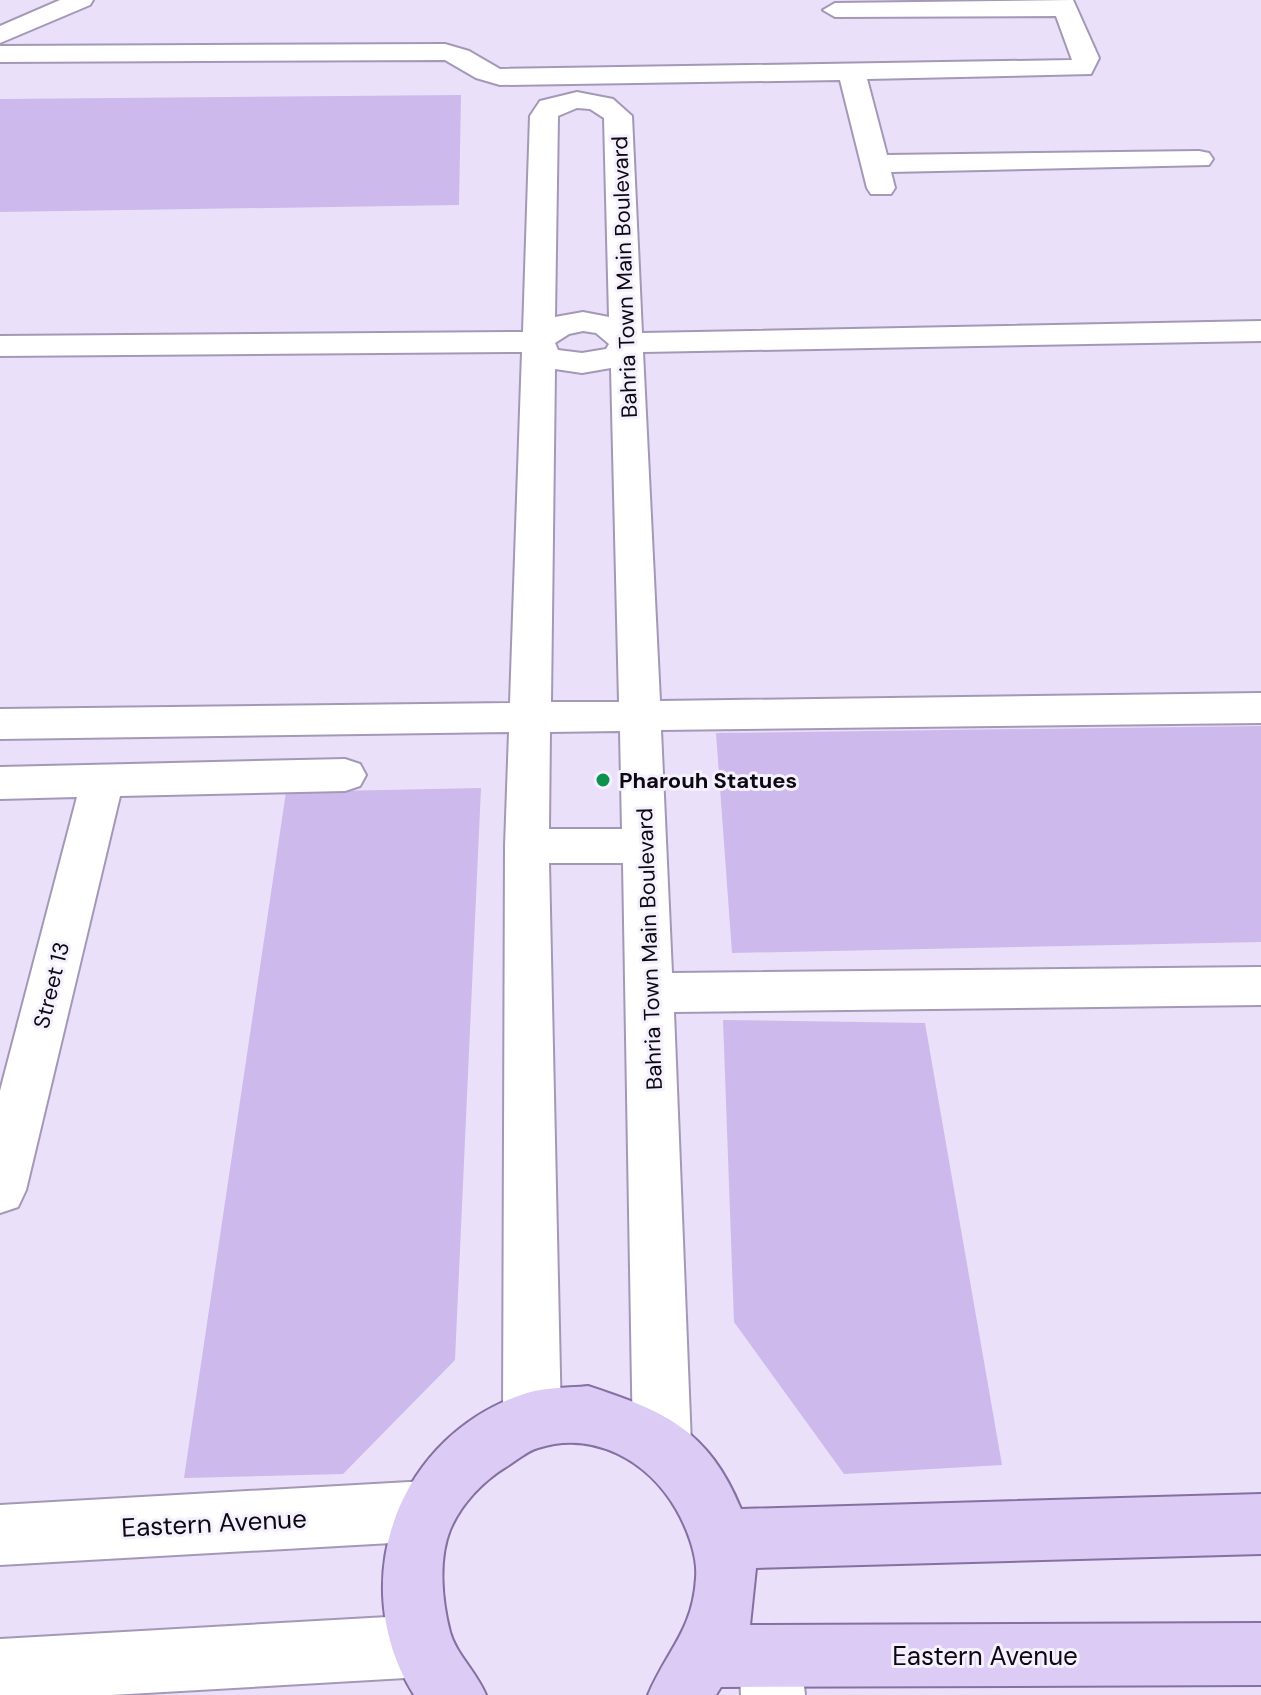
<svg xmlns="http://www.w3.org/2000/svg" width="1261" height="1695" font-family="'DM Sans',sans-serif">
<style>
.green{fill:#cdb9eb}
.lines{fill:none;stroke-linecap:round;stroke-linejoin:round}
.minor-casing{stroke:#a498b7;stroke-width:4}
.major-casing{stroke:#8570a1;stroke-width:4}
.minor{fill:#fff;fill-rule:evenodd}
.major{fill:#dccbf4;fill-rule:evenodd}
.poi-dot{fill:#0d914f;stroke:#f5f0fd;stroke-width:3}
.labels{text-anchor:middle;stroke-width:6;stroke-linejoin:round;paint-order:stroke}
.street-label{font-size:22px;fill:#0d0913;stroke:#f5f0fd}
.poi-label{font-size:22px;font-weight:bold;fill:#0d0913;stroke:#f5f0fd;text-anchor:start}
.near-street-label{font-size:26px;fill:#0d0913;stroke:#f5f0fd}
</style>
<rect width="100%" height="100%" fill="#eae0fa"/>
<!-- green -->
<g class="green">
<polygon points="461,95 459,205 0,212 0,99"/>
<polygon points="1261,726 1261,942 732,953 716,733"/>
<polygon points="481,788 455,1360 343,1474 184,1478 286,792"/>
<polygon points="723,1020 925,1023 1002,1465 844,1474 734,1322"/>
</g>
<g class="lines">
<defs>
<g id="minor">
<polygon points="60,0 93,0 90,5 0,43 0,26"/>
<polygon points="1073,0 1099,58 1091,74 867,79 887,155 1199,151 1209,153 1213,159 1209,165 891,172 895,188 891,194 871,194 867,188 840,80 500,85 476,78 445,60 0,62 0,46 445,44 469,51 500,69 1072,60 1056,16 835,17 823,10 835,3"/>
<path d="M577 92 613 99 632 116 642 333 1261 321V341L643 352 660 701 1261 693V723L661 730 672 973 1261 967V1005L674 1012 691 1444 682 1464 662 1473 642 1464 633 1444 623 863H549L561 1420 552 1440 532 1448 512 1440 503 1420 505 846 509 732 0 739V709L510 703 522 352 0 356V336L523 332 530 116 540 101ZM577 108 590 109 604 118 609 317 583 312 555 317 558 116ZM583 331 596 333 609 344 606 349 582 353 558 350 555 343 569 334ZM611 368 619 702H551L555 369 582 373ZM620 731 622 829H549L550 732Z"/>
<polygon points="345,759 360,764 366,775 360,786 345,791 120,796 26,1190 18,1207 0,1213 0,1091 77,797 0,799 0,767"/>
<polygon points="427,1481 448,1490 457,1511 448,1532 427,1541 0,1565 0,1505"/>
<polygon points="423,1615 445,1624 454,1646 445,1668 423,1677 111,1695 0,1695 0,1639"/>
<polygon points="770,1627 792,1636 801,1658 805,1695 741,1695 739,1658 748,1636"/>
</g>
<path id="major" d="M588 1386C664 1411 708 1429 741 1509L1261 1494V1554L756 1568 750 1625 1261 1623V1685L721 1687 716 1695H648C667 1650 693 1630 696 1578 698 1556 687 1528 676 1509 648 1461 594 1430 538 1448 527 1451 516 1461 506 1467 483 1481 461 1504 450 1530 438 1560 442 1601 450 1632 456 1654 476 1671 486 1695H414C343 1581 399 1433 527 1393 546 1387 569 1388 588 1386Z"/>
</defs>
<!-- minor casing -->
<use href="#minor" class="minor-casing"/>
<!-- major casing -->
<use href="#major" class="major-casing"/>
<!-- minor -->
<use href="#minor" class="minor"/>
<!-- major -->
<use href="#major" class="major"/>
</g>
<!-- markers -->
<circle class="poi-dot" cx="603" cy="780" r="8"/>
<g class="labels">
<!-- street labels -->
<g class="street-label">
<text transform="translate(624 277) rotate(-92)" y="8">Bahria Town Main Boulevard</text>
<text transform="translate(649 949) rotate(-92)" y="8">Bahria Town Main Boulevard</text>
<text transform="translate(51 985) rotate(-76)" y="8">Street 13</text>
</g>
<!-- poi labels -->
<g class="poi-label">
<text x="619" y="788">Pharouh Statues</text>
</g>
<!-- near-street labels -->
<g class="near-street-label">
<text transform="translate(214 1523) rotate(-3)" y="9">Eastern Avenue</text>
<text x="985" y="1665">Eastern Avenue</text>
</g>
</g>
</svg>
